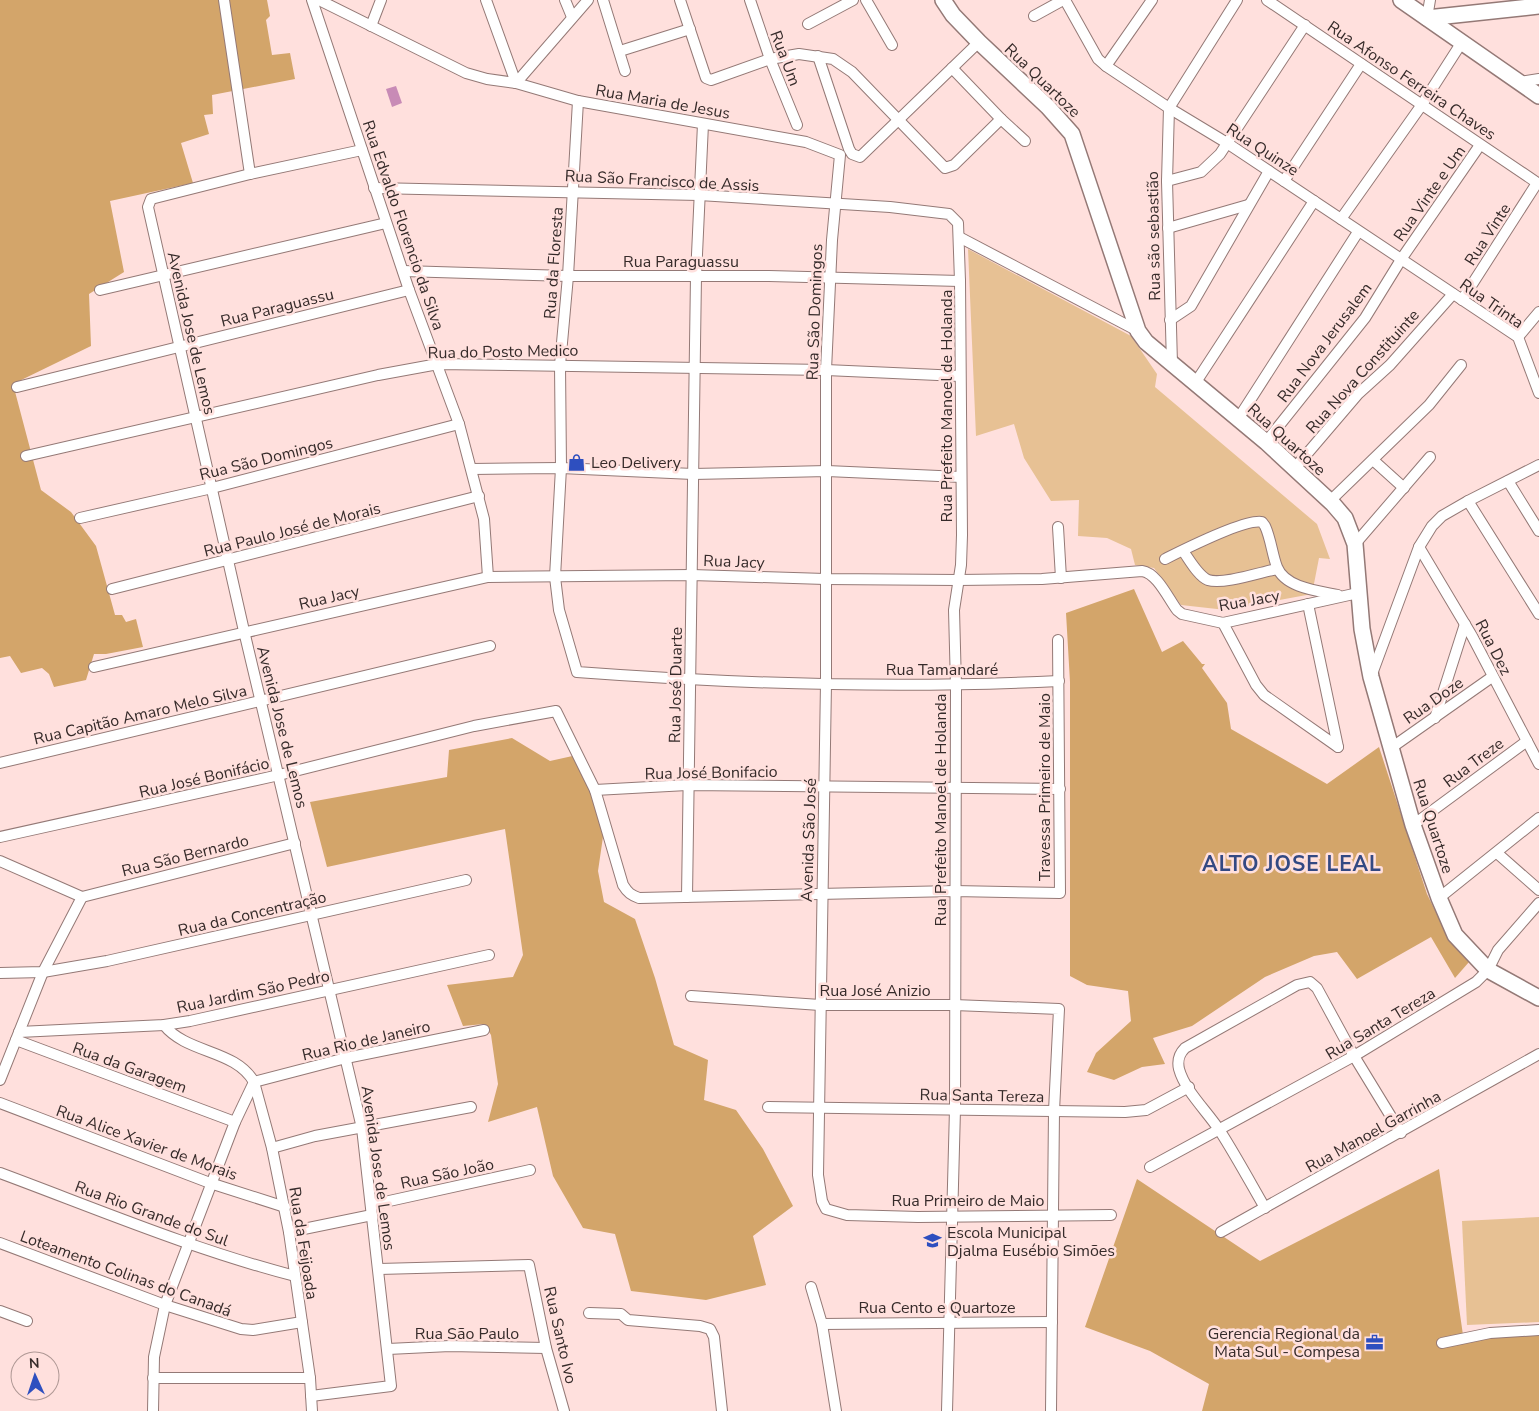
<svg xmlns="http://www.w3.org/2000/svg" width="1539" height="1411" font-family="'Nunito Sans',sans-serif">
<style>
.green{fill:#e7c194}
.forest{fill:#d3a56a}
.water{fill:#c88bb6}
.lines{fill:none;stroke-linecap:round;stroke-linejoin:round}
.street-casing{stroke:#947976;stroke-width:12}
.secondary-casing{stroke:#947976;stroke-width:18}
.street{stroke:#fff;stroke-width:10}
.secondary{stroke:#fff;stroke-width:15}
.labels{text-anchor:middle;stroke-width:5;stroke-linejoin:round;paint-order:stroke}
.street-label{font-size:16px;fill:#362b2a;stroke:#ffe0dd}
.poi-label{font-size:16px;fill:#362b2a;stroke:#ffe0dd;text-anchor:start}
.district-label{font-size:21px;font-weight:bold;letter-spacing:1px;fill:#334983;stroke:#ffe0dd}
</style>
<rect width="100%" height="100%" fill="#ffe0dd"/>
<!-- green -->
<g class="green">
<polygon points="968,249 1131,336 1157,374 1155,387 1317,524 1330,559 1319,558 1312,594 1226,610 1181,605 1154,568 1135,565 1131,549 1107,538 1078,536 1079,500 1051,501 1024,458 1014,424 976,436"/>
<polygon points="1539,1217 1539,1322 1467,1325 1462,1221"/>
</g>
<!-- forest -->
<g class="forest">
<polygon points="0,0 267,0 270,16 266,20 272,55 290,53 295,79 212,95 213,114 204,115 209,134 181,143 193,183 110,201 124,272 89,294 91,346 13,384 41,490 71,512 96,546 115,615 122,615 126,622 136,619 143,647 106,654 94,654 86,680 54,687 49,674 42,668 21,673 10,656 0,658"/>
<polygon points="1134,589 1162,652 1183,641 1202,664 1205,664 1202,668 1227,703 1231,729 1327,784 1379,747 1427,894 1451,943 1469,962 1455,978 1431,937 1357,979 1337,952 1314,956 1265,977 1192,1026 1153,1038 1165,1064 1142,1067 1114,1080 1087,1072 1096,1053 1131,1021 1128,991 1087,985 1070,976 1070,682 1066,613"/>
<polygon points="512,738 550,761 577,755 604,830 598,871 604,902 635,919 655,978 674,1045 708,1060 704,1100 736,1110 763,1149 793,1206 753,1236 766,1285 706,1300 631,1291 615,1234 583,1228 553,1176 537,1107 488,1122 498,1084 491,1035 484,1024 463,1026 447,985 513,977 523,955 505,829 327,867 310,802 447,777 449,750"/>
<polygon points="1439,1169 1463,1335 1462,1343 1505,1335 1539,1334 1539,1411 1202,1411 1209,1384 1150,1351 1085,1327 1137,1179 1260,1261"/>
</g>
<!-- water -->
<polygon class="water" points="396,86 402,103 392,107 386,89"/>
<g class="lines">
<defs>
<g id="street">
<polyline points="224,0 250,174"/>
<polyline points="312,0 409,290 459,424 484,519 488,577"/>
<polyline points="319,0 466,73 487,79 516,83 578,101 806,142 840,155 832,240 826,370 826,683 818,1175 822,1201 826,1209 847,1215 918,1217 1111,1215"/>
<polyline points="486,0 516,83"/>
<polyline points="565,0 572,17"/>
<polyline points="603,0 625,71"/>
<polyline points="680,0 706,78 711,80 770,59 799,54 833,59 852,72 945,168 954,165 1001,119 952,68"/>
<polyline points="750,0 770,59 797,125"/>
<polyline points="866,0 892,45"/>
<polyline points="1065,0 1098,59 1106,66 1169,108 1227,143 1518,337 1539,393"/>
<polyline points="1267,0 1539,184"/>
<polyline points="1034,16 1063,0"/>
<polyline points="1427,18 1430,0"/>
<polyline points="808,24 853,0"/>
<polyline points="371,26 381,0"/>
<polyline points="620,51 690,29"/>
<polyline points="818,56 849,149 852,154 860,157 979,42"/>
<polyline points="1106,66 1152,0"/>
<polyline points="1520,82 1539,79"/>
<polyline points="516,83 588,0"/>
<path d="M578 101 568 276 560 365 561 468 555 577 559 610 577 672C737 684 898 689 1059 681"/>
<polyline points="1001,119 1025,141"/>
<polyline points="1167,181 1201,172 1220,154 1305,25"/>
<polyline points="1284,181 1361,64"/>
<polyline points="374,188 699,195 890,207 949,214 958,223 960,281 962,535 961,565 954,610 956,686 955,1109 947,1411"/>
<polyline points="1341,219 1421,106 1462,42"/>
<polyline points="1168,228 1248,205"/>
<polyline points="959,237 1138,331"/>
<polyline points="403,271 568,276 769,276 960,281"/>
<polyline points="100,290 386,223"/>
<polyline points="1462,300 1537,183"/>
<polyline points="1170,320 1191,306 1269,171"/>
<polyline points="1518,337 1539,312"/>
<polyline points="1172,364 1167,181 1169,108 1237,0"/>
<polyline points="1196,382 1314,201"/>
<polyline points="17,387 409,290"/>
<polyline points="1238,419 1358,232"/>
<polyline points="1266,442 1365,318 1402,258 1480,145"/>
<polyline points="26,456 378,375 438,364 826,370 960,376"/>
<polyline points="1373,460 1404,488"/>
<polyline points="472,469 561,468 693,474 827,471 961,477"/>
<polyline points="1294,469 1358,394 1390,365 1453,294"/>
<polyline points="1508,481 1539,531"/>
<polyline points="1330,501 1429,405 1461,365"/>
<polyline points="1468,501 1539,614"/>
<polyline points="80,518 212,488 459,424"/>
<polyline points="1058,527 1061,578"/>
<polyline points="1355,544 1430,457"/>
<polyline points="1419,547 1472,636 1539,764"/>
<path d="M1183 551C1189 559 1198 576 1208 580 1223 585 1261 572 1277 569"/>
<path d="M1165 559C1183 550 1246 518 1262 522L1265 526C1271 539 1272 554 1277 567 1285 588 1319 591 1338 595"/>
<polyline points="112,589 479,496"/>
<polyline points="1308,604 1338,747"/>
<polyline points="1223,623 1256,685 1264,695 1338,747"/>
<path d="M94 667 488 577 692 575 825 579 958 580 1042 579 1142 571C1157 573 1168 598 1177 610L1182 614 1223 623 1358 593"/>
<polyline points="1372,674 1419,547 1432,526 1442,516 1468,501 1539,465"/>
<polyline points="1435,718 1465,624"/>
<polyline points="1391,748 1492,677"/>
<polyline points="0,763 490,646"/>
<polyline points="595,790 687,785 1060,789"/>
<polyline points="1413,825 1527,741"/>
<path d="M0 837 279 775 474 726 556 711 595 790 623 885C628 893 631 895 639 898L954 891 1060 893 1058 640"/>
<polyline points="1497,853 1539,890"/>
<polyline points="0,861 82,897"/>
<polyline points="82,897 295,843"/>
<polyline points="687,897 696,276 703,124"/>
<polyline points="1439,898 1539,818"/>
<polyline points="0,973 43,972 107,961 466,880"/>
<polyline points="691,996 820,1005 954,1005 1059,1009 1054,1111 1051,1411"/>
<path d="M164 1025C187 1054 235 1049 254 1082L272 1148 289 1232 310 1378 312 1411"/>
<polyline points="19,1032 164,1025 190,1021 489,955"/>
<polyline points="16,1040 235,1122"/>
<polyline points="0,1080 43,972 82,897"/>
<polyline points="254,1082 346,1058 484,1030"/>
<polyline points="0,1103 210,1183 285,1207"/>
<polyline points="768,1107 1125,1112 1146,1110 1189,1087"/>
<polyline points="272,1148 315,1136 471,1107"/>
<polyline points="1150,1167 1354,1056 1476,982 1488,970 1498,950 1539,903"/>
<path d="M0 1173C97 1209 194 1250 295 1276"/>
<polyline points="371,1205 530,1170"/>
<path d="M1265 1208C1250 1182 1236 1156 1220 1131 1207 1111 1185 1091 1179 1069 1177 1060 1179 1054 1185 1048L1297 985 1310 982 1317 988 1354 1056 1401 1133"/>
<polyline points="289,1232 372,1215"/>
<polyline points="1221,1232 1539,1054"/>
<polyline points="0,1243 165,1305 241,1329 253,1330 302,1322"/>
<polyline points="379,1269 529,1265 546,1348 564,1411"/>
<polyline points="811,1287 822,1324 836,1411"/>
<polyline points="0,1311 27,1321"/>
<polyline points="589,1313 621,1314 628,1320 700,1326 710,1329 714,1337 722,1411"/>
<polyline points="822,1324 1052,1322"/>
<polyline points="1442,1343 1490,1333 1539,1330"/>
<polyline points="388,1349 450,1346 546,1348"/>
<polyline points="153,1378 310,1378"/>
<polyline points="311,1396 391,1386 362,1128 244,631 148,207 151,199 155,198 250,174 362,150"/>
<polyline points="153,1411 154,1357 165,1305 235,1122 254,1082"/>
</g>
<g id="secondary">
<polyline points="943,0 953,15 979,42 1048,107 1072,134 1138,331 1146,342 1266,442 1333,504 1345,518 1355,544 1362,629 1371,677 1413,825 1439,898 1455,935 1488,970 1539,998"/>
<polyline points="1401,0 1539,96"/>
<polyline points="1427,18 1539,6"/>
</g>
</defs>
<!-- street casing -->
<use href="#street" class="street-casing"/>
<!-- secondary casing -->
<use href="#secondary" class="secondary-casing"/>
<!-- street -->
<use href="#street" class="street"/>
<!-- secondary -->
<use href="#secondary" class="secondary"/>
</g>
<!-- icons -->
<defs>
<symbol id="shop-bare" viewBox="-9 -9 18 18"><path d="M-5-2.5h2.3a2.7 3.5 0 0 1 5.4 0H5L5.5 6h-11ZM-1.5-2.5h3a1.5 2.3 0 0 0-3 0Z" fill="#2e4fbf" stroke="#ffe0dd" stroke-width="2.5" paint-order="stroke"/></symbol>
<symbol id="school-bare" viewBox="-9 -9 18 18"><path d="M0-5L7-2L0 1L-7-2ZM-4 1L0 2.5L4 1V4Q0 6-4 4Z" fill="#2e4fbf" stroke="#ffe0dd" stroke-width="2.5" paint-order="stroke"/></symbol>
<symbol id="office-bare" viewBox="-9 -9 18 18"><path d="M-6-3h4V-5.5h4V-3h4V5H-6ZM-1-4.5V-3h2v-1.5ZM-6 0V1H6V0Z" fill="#2e4fbf" stroke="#ffe0dd" stroke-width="2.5" paint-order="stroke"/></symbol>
</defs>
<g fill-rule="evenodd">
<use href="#shop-bare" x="564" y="450" width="25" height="25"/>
<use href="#school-bare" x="920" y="1228" width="25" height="25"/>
<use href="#office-bare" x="1362" y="1330" width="25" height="25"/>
</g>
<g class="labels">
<!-- street labels -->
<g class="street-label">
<text transform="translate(786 58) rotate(69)" y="6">Rua Um</text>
<text transform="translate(1043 80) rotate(44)" y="6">Rua Quartoze</text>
<text transform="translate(1412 80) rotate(34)" y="6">Rua Afonso Ferreira Chaves</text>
<text transform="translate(663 101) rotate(10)" y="6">Rua Maria de Jesus</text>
<text transform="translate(1263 149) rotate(33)" y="6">Rua Quinze</text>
<text transform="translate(662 180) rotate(3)" y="6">Rua São Francisco de Assis</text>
<text transform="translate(1429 193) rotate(-55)" y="6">Rua Vinte e Um</text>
<text transform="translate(404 225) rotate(71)" y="6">Rua Edvaldo Florencio da Silva</text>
<text transform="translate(1487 234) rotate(-57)" y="6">Rua Vinte</text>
<text transform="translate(1153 236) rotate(-91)" y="6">Rua são sebastião</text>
<text x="681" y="267">Rua Paraguassu</text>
<text transform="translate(553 263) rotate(-86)" y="6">Rua da Floresta</text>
<text transform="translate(1492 303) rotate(35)" y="6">Rua Trinta</text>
<text transform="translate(277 307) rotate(-14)" y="6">Rua Paraguassu</text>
<text transform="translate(814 312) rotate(-88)" y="6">Rua São Domingos</text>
<text transform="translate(192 333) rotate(77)" y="6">Avenida Jose de Lemos</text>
<text transform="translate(1324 342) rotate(-53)" y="6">Rua Nova Jerusalem</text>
<text transform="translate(503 351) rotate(-1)" y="6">Rua do Posto Medico</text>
<text transform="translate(1362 371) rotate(-48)" y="6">Rua Nova Constituinte</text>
<text transform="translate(946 406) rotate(-90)" y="6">Rua Prefeito Manoel de Holanda</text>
<text transform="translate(1287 439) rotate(42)" y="6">Rua Quartoze</text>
<text transform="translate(266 458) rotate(-14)" y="6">Rua São Domingos</text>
<text transform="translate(292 529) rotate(-14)" y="6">Rua Paulo José de Morais</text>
<text transform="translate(734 561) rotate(2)" y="6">Rua Jacy</text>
<text transform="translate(329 597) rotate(-13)" y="6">Rua Jacy</text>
<text transform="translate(1249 600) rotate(-10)" y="6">Rua Jacy</text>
<text transform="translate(1494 647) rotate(63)" y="6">Rua Dez</text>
<text x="942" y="675">Rua Tamandaré</text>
<text transform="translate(675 685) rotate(-89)" y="6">Rua José Duarte</text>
<text transform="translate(1433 700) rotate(-35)" y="6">Rua Doze</text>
<text transform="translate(140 714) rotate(-13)" y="6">Rua Capitão Amaro Melo Silva</text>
<text transform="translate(283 727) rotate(76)" y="6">Avenida Jose de Lemos</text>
<text transform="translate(1473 762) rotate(-37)" y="6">Rua Treze</text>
<text transform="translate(711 772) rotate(-1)" y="6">Rua José Bonifacio</text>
<text transform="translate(204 777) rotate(-13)" y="6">Rua José Bonifácio</text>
<text transform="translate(1044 787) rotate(-90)" y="6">Travessa Primeiro de Maio</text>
<text transform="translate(940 810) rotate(-90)" y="6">Rua Prefeito Manoel de Holanda</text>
<text transform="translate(1434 826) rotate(72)" y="6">Rua Quartoze</text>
<text transform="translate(808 840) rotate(-88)" y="6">Avenida São José</text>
<text transform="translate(185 855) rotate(-14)" y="6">Rua São Bernardo</text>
<text transform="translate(252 913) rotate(-13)" y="6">Rua da Concentração</text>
<text x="875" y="996">Rua José Anizio</text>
<text transform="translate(253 991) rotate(-12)" y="6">Rua Jardim São Pedro</text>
<text transform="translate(1380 1023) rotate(-31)" y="6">Rua Santa Tereza</text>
<text transform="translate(366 1040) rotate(-13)" y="6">Rua Rio de Janeiro</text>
<text transform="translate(130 1067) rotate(20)" y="6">Rua da Garagem</text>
<text transform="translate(982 1095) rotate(1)" y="6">Rua Santa Tereza</text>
<text transform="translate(1373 1131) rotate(-29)" y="6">Rua Manoel Garrinha</text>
<text transform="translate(147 1142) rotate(20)" y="6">Rua Alice Xavier de Morais</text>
<text transform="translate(379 1168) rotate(82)" y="6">Avenida Jose de Lemos</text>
<text transform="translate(447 1173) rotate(-12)" y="6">Rua São João</text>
<text x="968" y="1206">Rua Primeiro de Maio</text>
<text transform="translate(152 1213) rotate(20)" y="6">Rua Rio Grande do Sul</text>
<text transform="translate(304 1243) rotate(81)" y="6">Rua da Feijoada</text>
<text transform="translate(126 1273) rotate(20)" y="6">Loteamento Colinas do Canadá</text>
<text x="937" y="1313">Rua Cento e Quartoze</text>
<text x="467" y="1339">Rua São Paulo</text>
<text transform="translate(561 1335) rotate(77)" y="6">Rua Santo Ivo</text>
</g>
<!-- poi labels -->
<g class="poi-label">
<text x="591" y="468">Leo Delivery</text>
<text x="947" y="1238">Escola Municipal<tspan x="947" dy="18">Djalma Eusébio Simões</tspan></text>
<text x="1360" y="1339" text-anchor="end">Gerencia Regional da<tspan x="1360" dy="18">Mata Sul - Compesa</tspan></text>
</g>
<!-- district labels -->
<g class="district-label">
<text x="1292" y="871">ALTO JOSE LEAL</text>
</g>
</g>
<!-- north arrow -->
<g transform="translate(35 1376) rotate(357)"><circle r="24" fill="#ffe0dd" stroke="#af9895"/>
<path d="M0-4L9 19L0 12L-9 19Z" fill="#2e4fbf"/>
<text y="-8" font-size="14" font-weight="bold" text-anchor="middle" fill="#362b2a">N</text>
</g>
</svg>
